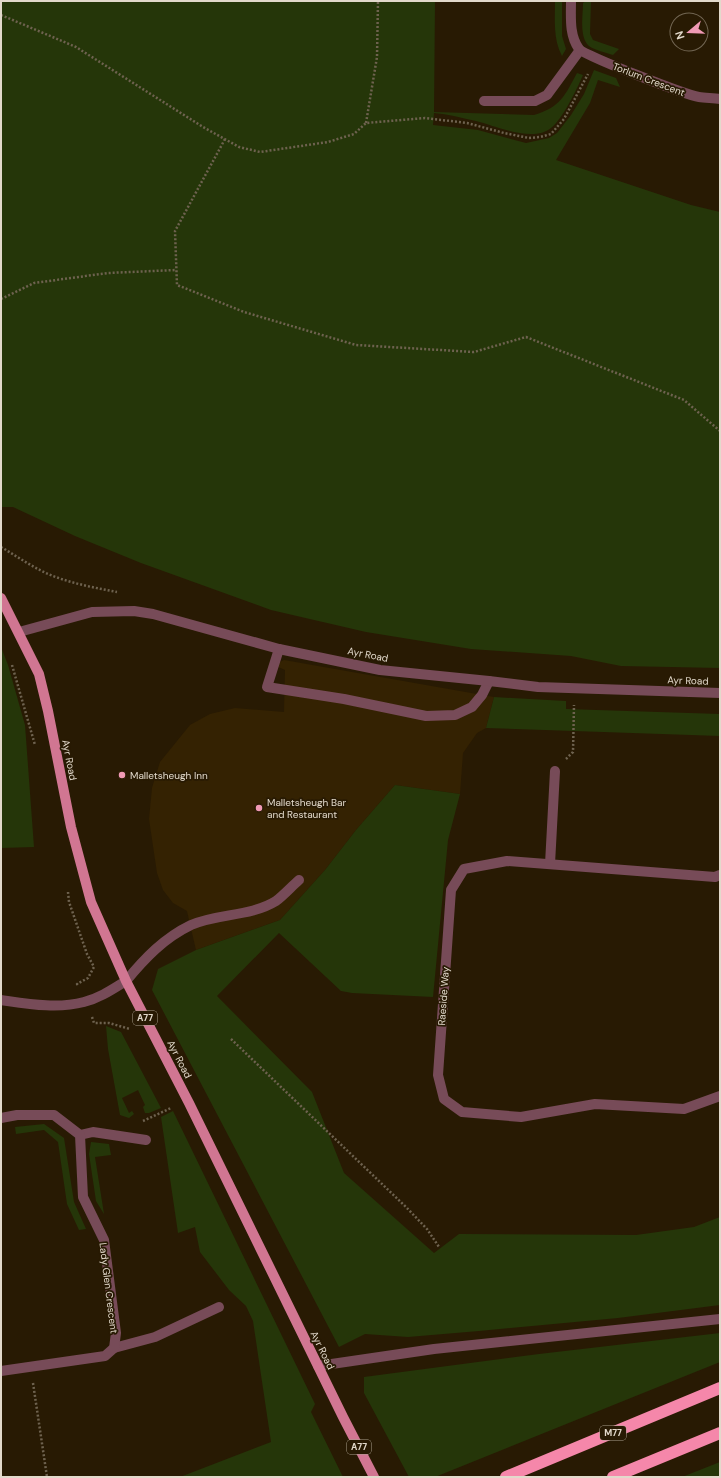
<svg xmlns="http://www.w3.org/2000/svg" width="721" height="1478" font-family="'DM Sans',sans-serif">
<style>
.built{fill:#342202}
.green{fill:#253609}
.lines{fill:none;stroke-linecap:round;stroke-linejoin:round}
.path{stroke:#6e624f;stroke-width:2.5;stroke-dasharray:2 2;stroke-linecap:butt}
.service{stroke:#774b58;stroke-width:10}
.minor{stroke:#774b58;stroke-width:10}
.tertiary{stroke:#774b58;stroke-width:10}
.primary{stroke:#d17692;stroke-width:10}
.motorway{stroke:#f587aa;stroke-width:12}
.poi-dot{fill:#f09ab5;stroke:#281a03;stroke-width:1.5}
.labels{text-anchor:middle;stroke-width:3.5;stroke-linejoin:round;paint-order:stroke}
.shield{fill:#281a03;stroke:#aaa08f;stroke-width:1}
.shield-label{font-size:9px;font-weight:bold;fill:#e2d9cb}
.street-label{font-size:10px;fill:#e2d9cb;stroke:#281a03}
.poi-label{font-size:10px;fill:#e2d9cb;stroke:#281a03;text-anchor:start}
</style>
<rect width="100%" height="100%" fill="#281a03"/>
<!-- built -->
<polygon class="built" points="284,660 494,697 486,728 477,733 463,753 460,794 395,785 356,830 325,870 280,920 196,950 187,911 173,903 163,890 157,873 149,819 152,788 160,762 190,725 210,714 235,708 284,712 285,670 274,665"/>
<!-- green -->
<g class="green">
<path d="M1 1H435L434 112 534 115C561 107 565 95 577 73L583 75C577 89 562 120 551 128 533 143 496 126 476 121 462 118 448 114 434 113L433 125 478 130 526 143 549 138 557 133 571 115 584 94 594 70 616 78 620 87 598 80 590 103 556 160 691 205 720 212V668L621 666 571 656 471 649 366 632 271 610 141 563 75 536 13 507H1Z"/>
<path d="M555 1H562V36L566 49 562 56C553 39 555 20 555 1Z"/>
<path d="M586 1H591L590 34 593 40 619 49 613 55C607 53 594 50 589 46 579 37 583 15 583 3Z"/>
<polygon points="1,647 8,665 25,725 34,847 1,848"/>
<polygon points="494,697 566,701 566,709 720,714 720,736 486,728"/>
<polygon points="395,785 460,794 448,840 433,997 352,993 341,991 279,933 217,996 312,1092 344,1173 434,1253 459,1234 636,1235 694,1227 720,1217 720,1305 618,1318 479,1331 408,1337 365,1334 339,1347 152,990 158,969 196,950 280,920 325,870 356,830"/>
<polygon points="106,1026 121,1032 161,1108 149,1113 145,1113 143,1107 145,1105 138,1090 122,1098 129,1113 132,1111 134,1114 129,1118 120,1115 108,1049"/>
<polygon points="173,1111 315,1404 311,1412 343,1477 180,1477 271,1442 253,1321 246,1306 229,1290 200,1252 195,1227 178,1233 161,1117"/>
<polygon points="44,1124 64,1138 74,1202 86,1229 79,1230 67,1204 58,1142 44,1130 16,1134 15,1127"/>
<polygon points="91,1142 109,1144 111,1155 95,1157 104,1214 96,1201 89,1154"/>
<polygon points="720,1333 720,1362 435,1477 409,1477 364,1393 364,1377 539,1354"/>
<polygon points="720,1462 720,1477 682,1477"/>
</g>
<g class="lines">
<!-- path -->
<g class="path">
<polyline points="1,15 76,47 203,127 239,147 260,152 328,142 354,134 366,123 425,118 467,123 504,133 529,138 540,137 551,134 564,119 588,74"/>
<polyline points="366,123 377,57 378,1"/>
<polyline points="225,139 175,231 177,285 244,312 356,345 474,352 526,337 684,400 720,431"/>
<polyline points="1,299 34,283 108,273 176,270"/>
<path d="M1 547C18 557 35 569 53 576 74 584 96 588 117 592"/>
<polyline points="12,665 35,745"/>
<polyline points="566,759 573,752 574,705"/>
<polyline points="68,892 69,902 87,954 94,967 88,978 77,984 78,985"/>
<polyline points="92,1017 94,1023 109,1023 130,1029"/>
<polyline points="231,1039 406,1207 427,1229 439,1247"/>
<polyline points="143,1121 171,1108"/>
<polyline points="33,1383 47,1477"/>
</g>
<!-- service -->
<g class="service">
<polyline points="484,101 535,101 547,95 580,50"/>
<polyline points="279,649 267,687 344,699 426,716 455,715 472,707 482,695 489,681"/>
<polyline points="550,864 555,771"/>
<path d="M126 981C145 958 164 938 191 925 218 913 250 917 276 901 284 895 292 886 299 880"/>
<polyline points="80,1135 93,1132 146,1140"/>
<polyline points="114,1348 155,1337 219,1307"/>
<polyline points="318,1366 434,1349 720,1319"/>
</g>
<!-- minor -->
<g class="minor">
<path d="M571 1C571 17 569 35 579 49 583 55 686 95 699 97 705 98 713 98 720 99"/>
<polyline points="720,875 715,877 507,861 464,869 451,890 438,1075 444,1099 462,1112 521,1117 595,1104 684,1109 720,1096"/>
<path d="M1 1000C29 1004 57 1009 84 1002 100 998 113 989 126 981"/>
<polyline points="1,1118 17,1115 54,1115 80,1135 83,1197 104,1240 116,1333 114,1348 105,1356 1,1371"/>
</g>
<!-- tertiary -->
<polyline class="tertiary" points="19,632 92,612 134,611 153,614 279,649 380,670 489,681 538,687 720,693"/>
<!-- primary -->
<polyline class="primary" points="1,598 39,674 48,711 71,827 91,902 126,981 189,1103 343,1417 374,1477"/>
<!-- motorway -->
<g class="motorway">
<polyline points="506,1477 720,1388"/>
<polyline points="613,1477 720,1433"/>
</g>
</g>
<!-- markers -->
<g class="poi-dot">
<circle cx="122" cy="775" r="4"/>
<circle cx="259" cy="808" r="4"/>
</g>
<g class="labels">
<!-- shield labels -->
<g class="shield">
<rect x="133" y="1011" width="24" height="14" rx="3"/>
<rect x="600" y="1426" width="26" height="14" rx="3"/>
<rect x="347" y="1440" width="24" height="14" rx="3"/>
</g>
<g class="shield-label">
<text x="145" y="1021">A77</text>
<text x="613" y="1436">M77</text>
<text x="359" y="1450">A77</text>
</g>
<!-- street labels -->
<g class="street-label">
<text transform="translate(649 79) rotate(21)" y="4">Torlum Crescent</text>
<text transform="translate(368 654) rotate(11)" y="4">Ayr Road</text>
<text transform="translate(688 680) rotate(2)" y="4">Ayr Road</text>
<text transform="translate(70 760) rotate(79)" y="4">Ayr Road</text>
<text transform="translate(443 996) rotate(-86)" y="4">Raeside Way</text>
<text transform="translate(180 1059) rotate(63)" y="4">Ayr Road</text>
<text transform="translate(109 1288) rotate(83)" y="4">Lady Glen Crescent</text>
<text transform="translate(323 1350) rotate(64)" y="4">Ayr Road</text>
</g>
<!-- poi labels -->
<g class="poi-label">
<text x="130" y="779">Malletsheugh Inn</text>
<text x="267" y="806">Malletsheugh Bar<tspan x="267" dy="12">and Restaurant</tspan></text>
</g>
</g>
<!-- border -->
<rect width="721" height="1478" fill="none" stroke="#e2d9cb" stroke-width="4"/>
<!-- north arrow -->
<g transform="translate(689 32) rotate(251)"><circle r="19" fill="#281a03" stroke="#726653"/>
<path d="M0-3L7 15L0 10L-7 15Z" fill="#f09ab5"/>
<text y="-6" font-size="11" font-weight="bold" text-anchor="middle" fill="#e2d9cb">N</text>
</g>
</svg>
